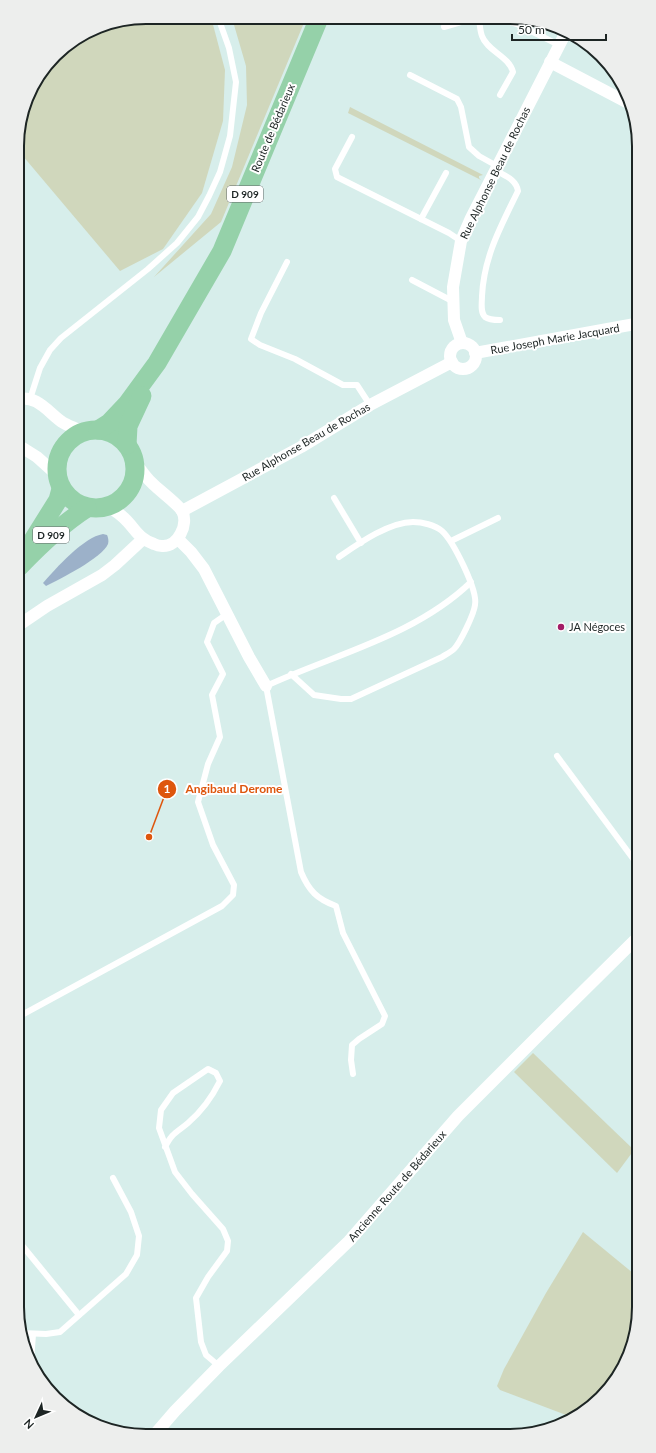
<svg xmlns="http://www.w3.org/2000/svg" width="656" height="1453" font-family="Lato,sans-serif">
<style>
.green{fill:#d0d7bc}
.water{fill:#9cb1c9}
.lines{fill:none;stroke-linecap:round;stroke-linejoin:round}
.service{stroke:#fff;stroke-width:6}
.minor{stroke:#fff;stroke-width:12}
.primary{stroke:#95d1a9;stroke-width:19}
.poi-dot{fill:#a31b66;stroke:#fff;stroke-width:1.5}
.labels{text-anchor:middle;stroke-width:4;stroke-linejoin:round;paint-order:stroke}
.shield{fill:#fff;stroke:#616666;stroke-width:1}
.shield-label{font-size:10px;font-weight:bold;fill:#1d2524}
.street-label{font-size:11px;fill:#1d2524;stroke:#fff}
.poi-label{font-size:11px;fill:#1d2524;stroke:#fff;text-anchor:start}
.rim{fill:none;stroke:#1d2524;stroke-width:2}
.leader{fill:none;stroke:#de560d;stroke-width:1.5}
.callout-dot{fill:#de560d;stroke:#fff;stroke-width:1.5}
.mark-label{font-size:12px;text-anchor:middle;font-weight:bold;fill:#fff}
.callout-label{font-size:12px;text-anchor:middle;font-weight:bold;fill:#de560d;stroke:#fff;stroke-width:4;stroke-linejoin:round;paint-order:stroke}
</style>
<rect width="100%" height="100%" fill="#d7eeeb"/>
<!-- green -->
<g class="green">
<polygon points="146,17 211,17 225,70 223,121 202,193 163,249 120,271 17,149 17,137 30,89 61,49 97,27"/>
<polygon points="232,18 306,18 221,222 154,277 211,214 232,167 247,105 246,66"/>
<polygon points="350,107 483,175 479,176 479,178 481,180 348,113"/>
<polygon points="533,1053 634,1150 617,1173 514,1072"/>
<polygon points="583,1232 639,1278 639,1316 629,1356 607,1392 582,1414 574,1418 500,1390 497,1386 504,1369 546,1293"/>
</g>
<!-- water -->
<path class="water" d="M103 534 107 535C108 537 109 541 108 544 102 558 60 579 46 586L43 583C56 568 84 537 103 534Z"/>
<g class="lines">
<!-- service -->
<g class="service">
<polyline points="500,19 517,24 559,45"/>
<path d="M479 20C480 25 480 31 482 36 487 51 509 56 513 72L500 95"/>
<polyline points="444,27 461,22 490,19"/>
<polyline points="410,75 457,99 461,107 469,147 479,156 497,166"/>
<polyline points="352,137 335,169 337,177 449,233 461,241"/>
<path d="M495 170C505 176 516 179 518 191 501 226 484 256 482 296 482 303 480 312 485 317 489 320 495 320 500 320"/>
<polyline points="421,219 446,173"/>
<polyline points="287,262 261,313 251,339 260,345 295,359 343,385 357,385 370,405"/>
<polyline points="412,280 454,302"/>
<polyline points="30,399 40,368 50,350 61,338 148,269 177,243 198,217 209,196 220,172 230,136 236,82 229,48 218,17"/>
<polyline points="334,498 361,543"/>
<polyline points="451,541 498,518"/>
<path d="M291 674 314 695 341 699H351L442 657C445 655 451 652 454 649 460 643 474 614 475 605 478 590 453 541 442 531 435 525 422 522 413 522 389 522 358 544 339 557"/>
<polyline points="557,756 637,864"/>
<polyline points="20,1016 222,906 233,895 234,885 213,845 198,802 208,764 220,737 212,695 223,674 207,642 214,623 227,614"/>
<path d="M353 1074 351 1060 352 1045 359 1039 382 1024 385 1016 343 933 336 906C317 899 309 891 301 872L266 686C335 654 415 636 471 582"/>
<path d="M165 1147C173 1132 176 1133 188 1123 202 1111 212 1097 220 1081L216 1073 208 1069 173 1093 161 1110 159 1128 175 1172 192 1194 223 1229 228 1241 227 1251 208 1277 196 1298 201 1342 206 1355 219 1366"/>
<polyline points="21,1244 79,1315"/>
<polyline points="21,1333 46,1334 60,1332 126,1274 137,1255 139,1236 131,1212 113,1178"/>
<polyline points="31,1362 33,1334"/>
</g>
<!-- minor -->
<g class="minor">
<polyline points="550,62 632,105"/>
<polyline points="462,343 454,320 453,287 461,241 471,218 565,34"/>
<circle cx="463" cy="356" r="13"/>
<polyline points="475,353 635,324"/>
<path d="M18 399C37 395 48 412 62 422 68 426 76 428 83 432"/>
<polyline points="18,445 37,457 56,474"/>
<path d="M109 507C114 510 120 514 124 518 135 528 137 538 154 544 156 545 160 546 162 546 178 547 189 524 182 511 178 504 160 491 153 484 145 477 140 469 134 460"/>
<polyline points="182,511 301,447 370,405 452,362"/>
<polyline points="178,539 191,552 204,569 249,657 266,686"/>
<polyline points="19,625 47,606 102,575 115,565 143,539"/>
<polyline points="156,1433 175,1411 219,1366 349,1241 458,1116 546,1028 637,938"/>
</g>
<!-- primary -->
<g class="primary">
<circle cx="96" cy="469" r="39"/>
<polyline points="98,430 109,423 127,404 157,363 222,251 319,18"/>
<polyline points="127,445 128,426 142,396"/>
<polyline points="28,548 58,500 61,489"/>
<path d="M19 567C40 545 62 524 87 508"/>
</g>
</g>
<!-- markers -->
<circle class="poi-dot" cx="561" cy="627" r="4"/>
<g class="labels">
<!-- shield labels -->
<g class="shield">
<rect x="227" y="186" width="36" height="16" rx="3"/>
<rect x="33" y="527" width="36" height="16" rx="3"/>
</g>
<g class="shield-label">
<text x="245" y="198">D 909</text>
<text x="51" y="539">D 909</text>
</g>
<!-- street labels -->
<g class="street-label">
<text transform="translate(273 128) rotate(-67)" y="4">Route de Bédarieux</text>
<text transform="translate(495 173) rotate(-64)" y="4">Rue Alphonse Beau de Rochas</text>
<text transform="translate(555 339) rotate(-10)" y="4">Rue Joseph Marie Jacquard</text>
<text transform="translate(306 442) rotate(-30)" y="4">Rue Alphonse Beau de Rochas</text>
<text transform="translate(397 1186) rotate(-49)" y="4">Ancienne Route de Bédarieux</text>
</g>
<!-- poi labels -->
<g class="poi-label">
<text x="569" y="631">JA Négoces</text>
</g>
</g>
<!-- crop -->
<path d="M0 0H656V1453H0ZM146 24H510A122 122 0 0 1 632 146V1307A122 122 0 0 1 510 1429H146A122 122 0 0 1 24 1307V146A122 122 0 0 1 146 24Z" fill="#edeeed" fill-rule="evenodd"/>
<path class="rim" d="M146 24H510A122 122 0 0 1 632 146V1307A122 122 0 0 1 510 1429H146A122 122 0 0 1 24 1307V146A122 122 0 0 1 146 24Z"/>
<!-- callouts -->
<path class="leader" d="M149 837L167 789"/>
<g class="callout-dot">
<circle cx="149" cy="837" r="4"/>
<circle cx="167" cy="789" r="10"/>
</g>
<g class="mark-label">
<text x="167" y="793">1</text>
</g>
<g class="callout-label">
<text x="234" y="793">Angibaud Derome</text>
</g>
<!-- north arrow -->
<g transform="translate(36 1417) rotate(226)" stroke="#ffffff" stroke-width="3" paint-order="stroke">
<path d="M0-3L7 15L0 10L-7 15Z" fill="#1d2524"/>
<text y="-6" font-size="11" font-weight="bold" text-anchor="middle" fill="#1d2524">N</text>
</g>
<!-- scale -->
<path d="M512 34v6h94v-6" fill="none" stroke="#1d2524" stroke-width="2"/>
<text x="518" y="34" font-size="12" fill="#1d2524" stroke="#ffffff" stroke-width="3" paint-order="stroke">50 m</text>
</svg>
